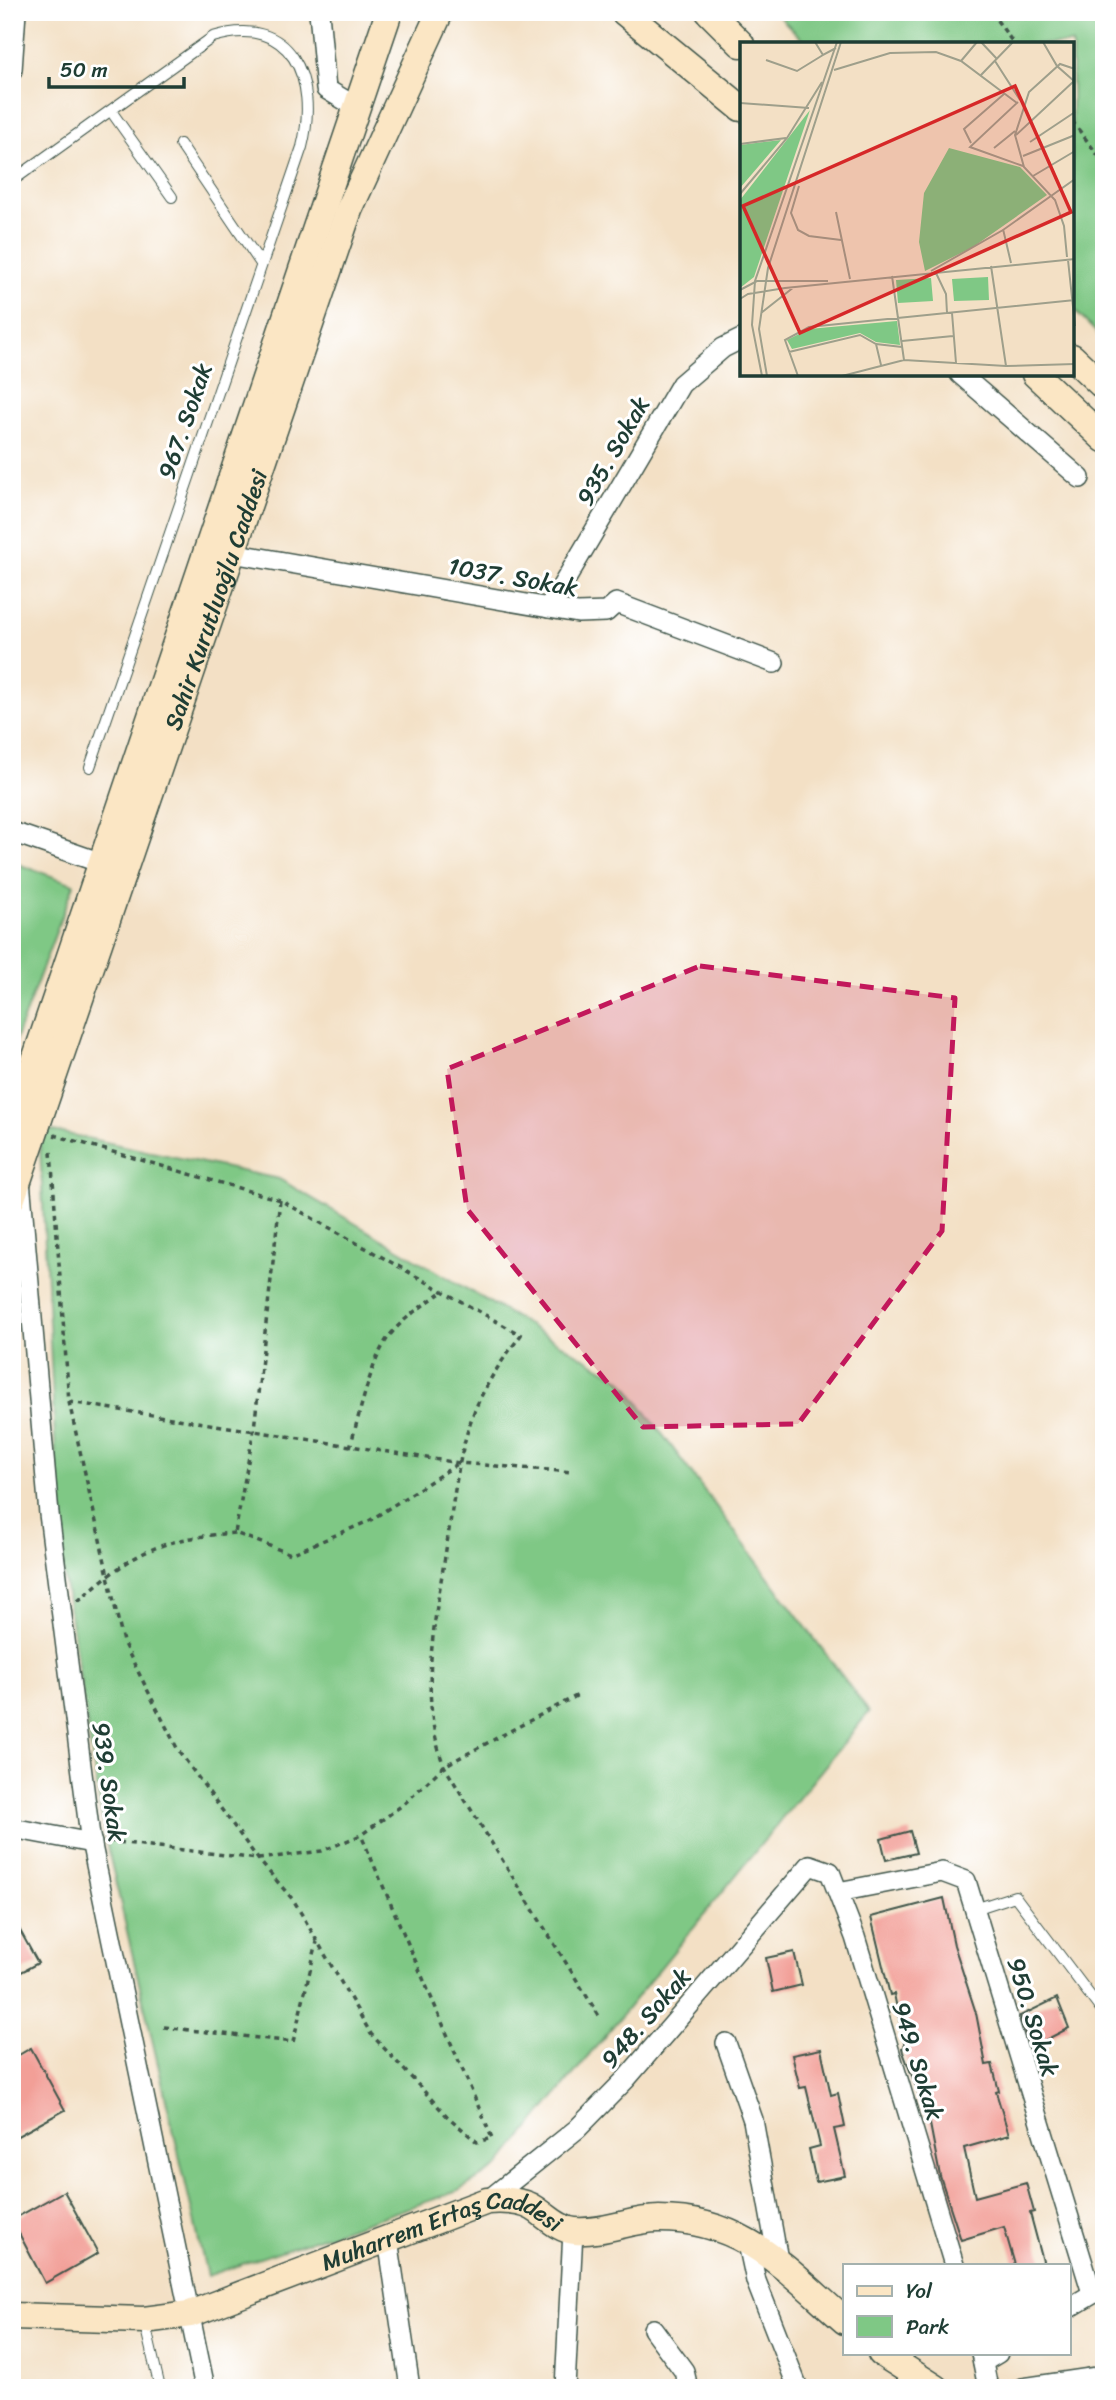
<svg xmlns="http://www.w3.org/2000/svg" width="1116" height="2400" font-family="Sriracha,sans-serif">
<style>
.green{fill:#7fc885;stroke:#4f825c;stroke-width:2}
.building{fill:#f29f97}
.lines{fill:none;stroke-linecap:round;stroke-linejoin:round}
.lane-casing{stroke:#3f554a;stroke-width:12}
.street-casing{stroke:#3f554a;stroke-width:22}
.secondary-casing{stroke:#3f554a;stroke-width:29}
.path{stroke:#3f554a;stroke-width:3.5;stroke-dasharray:5 5;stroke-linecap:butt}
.lane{stroke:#fff;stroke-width:10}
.street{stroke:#fff;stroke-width:19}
.secondary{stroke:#fbe6c4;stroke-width:26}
.marked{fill:#c2185b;fill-opacity:0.2;stroke:#c2185b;stroke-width:5;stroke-dasharray:14 9;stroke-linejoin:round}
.labels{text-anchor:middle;stroke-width:6;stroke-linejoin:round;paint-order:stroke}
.street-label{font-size:24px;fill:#1f3d34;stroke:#fff}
.inset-road{fill:none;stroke:#9e9f8b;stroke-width:2}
.view{fill:#d62828;fill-opacity:0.15;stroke:#d62828;stroke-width:3.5}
.inset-edge{fill:none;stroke:#1f3d34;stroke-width:3.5}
</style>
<rect width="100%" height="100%" fill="#fff"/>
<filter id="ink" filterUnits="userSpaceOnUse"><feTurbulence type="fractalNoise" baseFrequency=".0143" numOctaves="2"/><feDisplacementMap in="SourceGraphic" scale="14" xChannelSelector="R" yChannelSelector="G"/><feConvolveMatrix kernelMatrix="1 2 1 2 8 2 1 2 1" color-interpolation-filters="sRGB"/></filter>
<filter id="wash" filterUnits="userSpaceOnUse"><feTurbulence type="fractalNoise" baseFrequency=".00686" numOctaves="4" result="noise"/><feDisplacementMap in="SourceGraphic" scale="28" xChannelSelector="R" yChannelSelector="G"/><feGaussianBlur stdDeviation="1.57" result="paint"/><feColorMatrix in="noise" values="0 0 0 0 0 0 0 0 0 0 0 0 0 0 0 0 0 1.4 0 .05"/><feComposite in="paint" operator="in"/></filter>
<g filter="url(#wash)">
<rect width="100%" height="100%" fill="#f3e0c5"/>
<!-- green -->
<g class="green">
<polygon points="775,12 1104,12 1104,340 1072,308 1072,44 807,44"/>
<polygon points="12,862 74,884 12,1049"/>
<polygon points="39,1128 279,1179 622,1380 869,1712 498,2167 458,2191 207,2276 104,1832 61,1557"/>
</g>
<g id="blocks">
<!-- building -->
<g class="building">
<polygon points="910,1831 916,1853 886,1860 881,1839"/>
<polygon points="944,1898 954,1945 976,2013 986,2065 992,2064 999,2091 996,2092 1009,2135 964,2148 975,2197 1026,2183 1034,2212 1030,2213 1044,2265 1015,2265 1004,2227 961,2240 940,2176 930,2124 903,2052 902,2048 905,2047 894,1994 890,1995 871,1917"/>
<polygon points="12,1916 38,1963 12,1977"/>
<polygon points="794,1952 802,1985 773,1992 766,1958"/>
<polygon points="1057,1998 1069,2028 1030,2048 1020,2016"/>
<polygon points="31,2048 65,2110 12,2139 12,2059"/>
<polygon points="821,2049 831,2095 838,2093 845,2127 834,2129 845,2176 816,2182 809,2149 820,2146 806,2087 800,2088 792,2055"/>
<polygon points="64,2191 98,2253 45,2283 12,2220"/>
</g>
</g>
</g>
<g filter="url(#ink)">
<use href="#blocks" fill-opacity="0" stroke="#3f554a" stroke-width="2"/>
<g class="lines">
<defs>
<g id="lane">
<polyline points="111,111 172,197"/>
<polyline points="180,144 261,264"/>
<path d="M12 181 213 37C292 13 319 80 302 147L90 767"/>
<polyline points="975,1909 1015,1896 1104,2014"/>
<polyline points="144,2320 160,2388"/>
</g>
<g id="street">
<polyline points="319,12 326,89 358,108"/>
<polyline points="12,70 16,12"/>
<polyline points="960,374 1080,478"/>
<polyline points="232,553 578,613 606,612 616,603 774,663"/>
<polyline points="549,608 681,384 723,348 741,339"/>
<polyline points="12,832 113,867"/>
<polyline points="20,1180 49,1514 90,1836 205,2388"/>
<polyline points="12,1828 92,1843"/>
<polyline points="838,1892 942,1872 966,1881 1092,2293"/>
<polyline points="726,2043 753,2120 778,2260"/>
<polyline points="487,2201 577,2129 626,2079 810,1865 830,1872 855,1937 954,2265"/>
<polyline points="388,2239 410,2388"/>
<polyline points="747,2239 756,2281 798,2388"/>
<polyline points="1069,2308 1101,2289"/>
<polyline points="653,2329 684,2371 688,2388"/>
<polyline points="981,2353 988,2388"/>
<polyline points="983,2362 998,2353"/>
<polyline points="565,2388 573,2231"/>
<polyline points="1023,2388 1104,2376"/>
</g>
<g id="secondary">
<polyline points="624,12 741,108"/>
<polyline points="709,12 741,44"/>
<polyline points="1072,357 1104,387"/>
<polyline points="1035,374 1104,439"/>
<polyline points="12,1128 389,12"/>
<path id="s1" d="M12 1198 349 210 440 12"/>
<path id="s2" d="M12 2316 144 2320 190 2314 487 2201C502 2200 521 2200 534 2208 547 2216 559 2230 575 2231 604 2233 631 2219 659 2219 745 2219 785 2269 845 2321"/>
<polyline points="881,2353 936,2388"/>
</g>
</defs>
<!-- lane casing -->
<use href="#lane" class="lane-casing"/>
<!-- street casing -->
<use href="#street" class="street-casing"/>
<!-- secondary casing -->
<use href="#secondary" class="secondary-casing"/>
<!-- path -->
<g class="path">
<polyline points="991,12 1014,44"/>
<polyline points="1072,121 1104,163"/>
<path d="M54 1135 280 1200 521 1335C502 1360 486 1383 474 1412 458 1454 454 1499 447 1543 436 1617 417 1694 444 1766L599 2016"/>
<polyline points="51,1152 69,1402 123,1642 178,1750 258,1859 294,1901 371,2034 447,2116 477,2142 492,2138 361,1835"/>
<polyline points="280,1200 254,1429 235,1533 291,1554 369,1521 459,1463"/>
<polyline points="69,1402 459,1463 573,1472"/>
<path d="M350 1447C359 1417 370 1364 387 1339 401 1319 425 1304 445 1290"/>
<path d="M78 1601C133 1552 161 1538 235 1533"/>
<polyline points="104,1784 113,1842"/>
<polyline points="109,1841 258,1859 322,1851 361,1835 404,1804 444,1766 580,1694"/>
<polyline points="164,2027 293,2042 317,1942"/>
</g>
<!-- lane -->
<use href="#lane" class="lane"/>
<!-- street -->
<use href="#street" class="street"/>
<!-- secondary -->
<use href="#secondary" class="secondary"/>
</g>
</g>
<!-- marked area -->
<path class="marked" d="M700 966 955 998 942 1231 798 1424 643 1427 467 1209 447 1069Z"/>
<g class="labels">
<!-- street labels -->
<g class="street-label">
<text transform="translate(185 421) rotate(-71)" y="8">967. Sokak</text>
<text transform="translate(613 451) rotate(-60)" y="8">935. Sokak</text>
<text transform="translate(513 577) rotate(10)" y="8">1037. Sokak</text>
<text dy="8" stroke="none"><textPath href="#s1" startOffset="632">Sahir Kurutluoğlu Caddesi</textPath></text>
<text transform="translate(109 1782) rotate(82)" y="8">939. Sokak</text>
<text transform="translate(1033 2017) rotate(73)" y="8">950. Sokak</text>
<text transform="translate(646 2018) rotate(-49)" y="8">948. Sokak</text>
<text transform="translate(918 2061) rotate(73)" y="8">949. Sokak</text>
<text dy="8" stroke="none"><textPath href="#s2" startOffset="448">Muharrem Ertaş Caddesi</textPath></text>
</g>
</g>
<!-- overview -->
<g transform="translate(740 42)">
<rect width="334" height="334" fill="#f3e0c5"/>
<path d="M70 68 14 235 0 246V158ZM41 98 0 146V103ZM209 106 280 125 307 153 233 205 185 229 179 200 184 151ZM248 235 249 258 214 259 212 237ZM191 236 193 259 158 261 156 238ZM157 279 160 303 136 300 120 291 52 307 47 298 69 287Z" fill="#7fc885"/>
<path class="inset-road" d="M75 0 83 13 96 6M241 0 257 17M303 0 317 24 334 39M26 18 57 29 83 13M221 19 237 0M255 19 280 58M94 28 150 11 196 10 221 19 277 61M241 33 273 0M278 60 230 105 283 124M0 61 69 66M276 93 334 39M290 100 335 70M231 101 224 87 264 52M0 102 46 96M254 106 275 89M283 114 335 93M293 134 335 109M59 144 51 171 58 188 69 194 101 198M0 152 47 96 82 40M96 170 110 237M263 187 271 221M327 215 324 184 315 158 284 125 275 93 289 50 320 22 335 27M328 218 335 284M251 224 266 324M191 229 263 188 335 137M196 231 206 252 207 271M152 234 164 318M0 248 17 239H88M0 257 8 252 45 246 335 217M21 271 54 245M212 271 216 321M162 299 213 294M136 302 141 323M49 310 120 293 136 302 162 305M22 334 12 283 15 239 97 0M27 334 19 287 28 226 101 0M58 334 45 298 69 285 335 258M102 334 164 318 266 324 335 322"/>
<path class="view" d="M275 44 331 170 60 291 3 164Z"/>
<rect width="334" height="334" class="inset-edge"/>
</g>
<!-- margin -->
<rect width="1116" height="2400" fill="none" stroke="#fff" stroke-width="42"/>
<!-- legend -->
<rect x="843" y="2264" width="228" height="91" fill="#ffffff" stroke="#a5b1ae" stroke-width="2"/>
<rect x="857" y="2286" width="35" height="10" fill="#fbe6c4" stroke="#a5b1ae" stroke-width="2"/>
<text x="906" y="2298" font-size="21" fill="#1f3d34">Yol</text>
<rect x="857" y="2316" width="35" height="21" fill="#7fc885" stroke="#a5b1ae" stroke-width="2"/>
<text x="906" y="2334" font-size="21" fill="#1f3d34">Park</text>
<!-- scale -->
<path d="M49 77v10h135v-10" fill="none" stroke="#1f3d34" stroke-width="3.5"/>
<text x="60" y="77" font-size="21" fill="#1f3d34" stroke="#ffffff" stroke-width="5" paint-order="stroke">50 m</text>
</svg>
